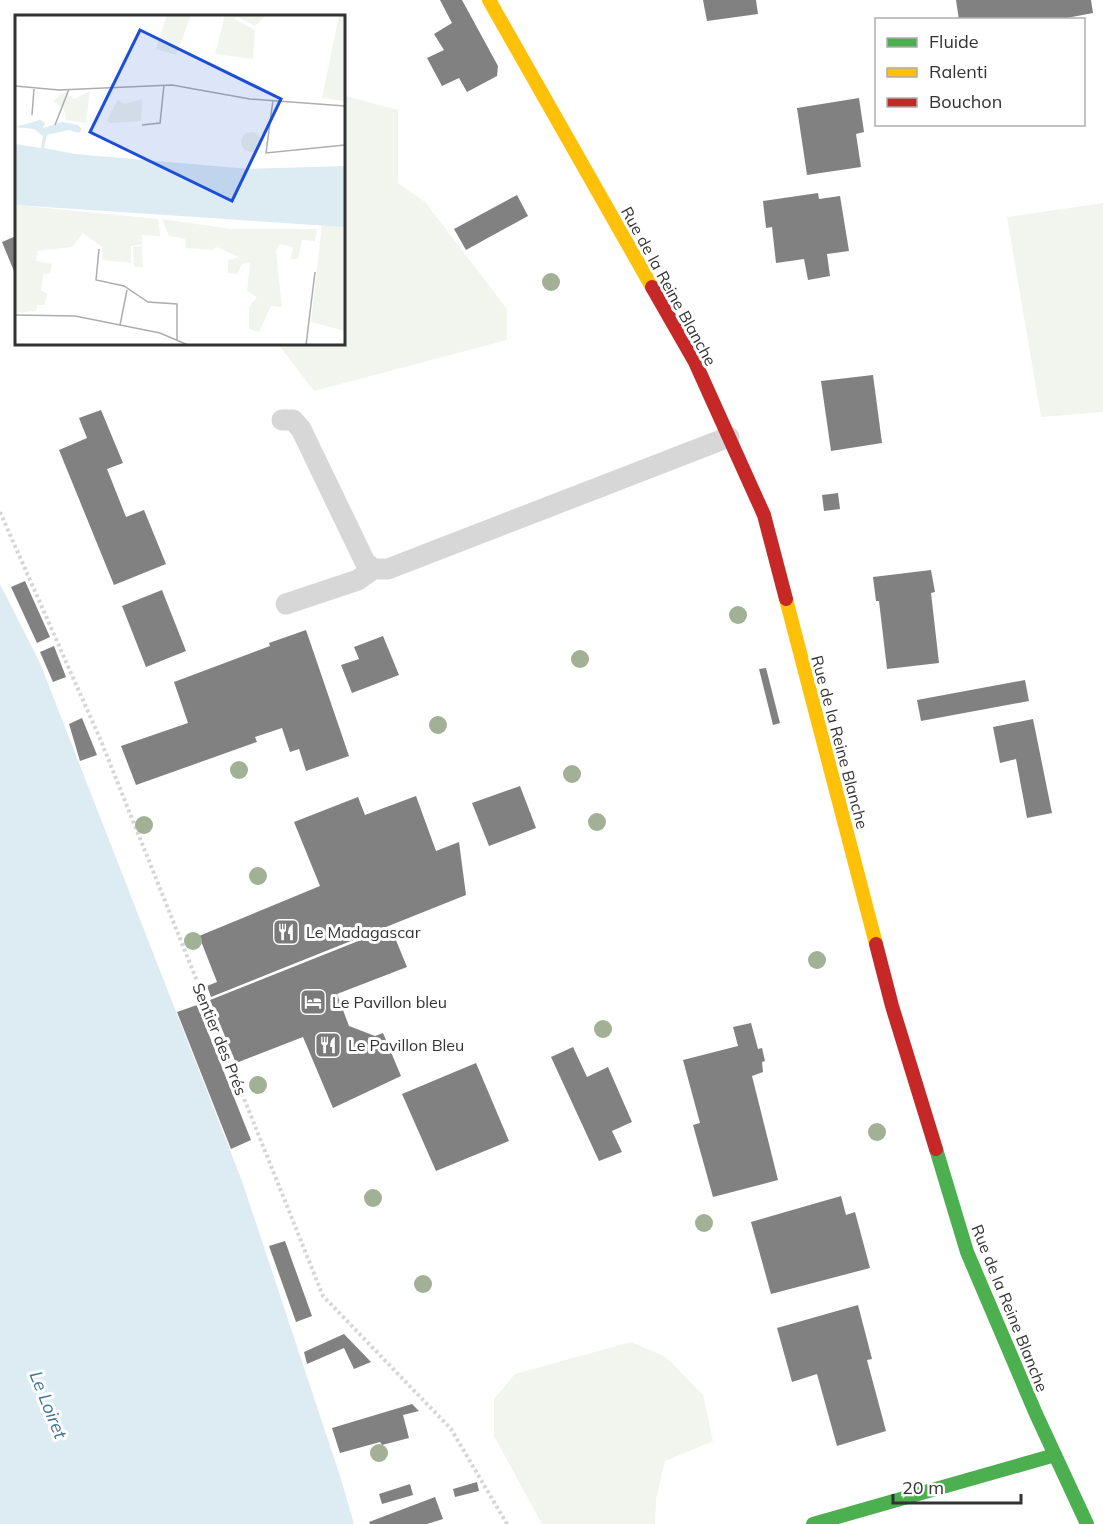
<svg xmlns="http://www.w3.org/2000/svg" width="1103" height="1524" font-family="Mulish,sans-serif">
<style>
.green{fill:#f1f5ed}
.water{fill:#ddebf3}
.building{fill:#818181}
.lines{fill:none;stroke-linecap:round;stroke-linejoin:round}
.path{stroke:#d6d6d6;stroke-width:4;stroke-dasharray:3 3;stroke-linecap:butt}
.lane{stroke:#d7d7d7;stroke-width:21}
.fast{stroke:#4caf50;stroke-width:14}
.slow{stroke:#ffc107;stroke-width:14}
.jam{stroke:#c62828;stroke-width:14}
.tree{fill:#a2b095}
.labels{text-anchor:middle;stroke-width:6;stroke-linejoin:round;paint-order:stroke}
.street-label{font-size:16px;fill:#333;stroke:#fff}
.poi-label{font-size:16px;fill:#333;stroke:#fff;text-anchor:start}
.water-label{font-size:18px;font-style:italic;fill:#3f7597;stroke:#fff}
.inset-road{fill:none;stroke:#adadad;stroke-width:1.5}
.view{fill:#1d4ed8;fill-opacity:0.15;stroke:#1d4ed8;stroke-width:3}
.inset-edge{fill:none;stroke:#333;stroke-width:3}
</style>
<rect width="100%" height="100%" fill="#fff"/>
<!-- green -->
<g class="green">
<polygon points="346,96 398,110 398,183 425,202 507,309 507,340 314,391 278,344 344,344 344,97"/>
<polygon points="1103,203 1103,412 1041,417 1007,217"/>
<polygon points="631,1342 666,1357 703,1395 713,1441 665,1461 656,1499 655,1524 542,1524 494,1436 494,1399 515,1374"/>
</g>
<!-- water -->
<polygon class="water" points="0,584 40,663 242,1181 340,1476 354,1524 0,1524"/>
<!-- building -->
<g class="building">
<polygon points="440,0 462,0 498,66 497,76 467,92 459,78 442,86 427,58 444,50 434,34 452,23"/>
<polygon points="703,0 756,0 758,14 707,21"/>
<polygon points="956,0 1091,0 1093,13 1056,20 959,20"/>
<polygon points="859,98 864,132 856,134 861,167 807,175 797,108"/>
<polygon points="818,193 819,199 840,196 849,251 827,254 830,276 808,280 804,259 776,263 772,227 766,228 763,201"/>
<polygon points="517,195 528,216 466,250 454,229"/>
<polygon points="16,236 16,276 2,242"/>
<polygon points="873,375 882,443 831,451 821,381"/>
<polygon points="101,410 123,463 107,469 126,517 144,510 166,564 114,585 59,450 87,438 79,418"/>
<polygon points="838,493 840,509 824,511 822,495"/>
<polygon points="931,570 935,592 931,593 939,663 887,669 879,601 876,601 873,577"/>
<polygon points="25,581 50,637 37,643 11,587"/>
<polygon points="162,590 186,651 146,667 122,606"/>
<polygon points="306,630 349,756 306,771 299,749 290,752 282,728 255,737 257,742 136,785 121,746 188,723 174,682 270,646 269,643"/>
<polygon points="383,636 399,675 352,693 341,665 359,659 354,647"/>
<polygon points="54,646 66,677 53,682 40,652"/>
<polygon points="766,668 780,723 773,725 759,669"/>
<polygon points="1025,680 1029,701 921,721 917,700"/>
<polygon points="82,718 97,755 80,761 69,724"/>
<polygon points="1033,719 1052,813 1027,818 1016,759 1000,763 993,727"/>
<polygon points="520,786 536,828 489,846 472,803"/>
<polygon points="416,796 436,851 459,842 466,895 211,997 207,986 217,982 199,936 320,886 294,822 358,797 365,815"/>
<polygon points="391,928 407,967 337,994 349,1026 375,1036 383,1033 401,1076 333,1108 303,1037 236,1063 210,1000"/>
<polygon points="197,1005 251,1140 231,1149 177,1012"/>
<polygon points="751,1023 758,1049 762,1048 765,1061 762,1062 763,1072 752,1076 778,1180 713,1197 693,1125 700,1123 683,1060 738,1046 733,1027"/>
<polygon points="573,1047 587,1077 608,1067 632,1122 612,1131 622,1152 599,1161 551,1057"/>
<polygon points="476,1063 509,1141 436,1171 402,1094"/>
<polygon points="841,1196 846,1215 855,1212 870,1268 771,1294 751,1222"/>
<polygon points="285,1241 312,1316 296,1322 269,1246"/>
<polygon points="858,1305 872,1359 867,1360 886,1431 837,1446 817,1374 792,1382 777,1328"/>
<polygon points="344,1334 371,1362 354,1369 344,1348 307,1364 304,1352"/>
<polygon points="412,1404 419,1411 403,1415 409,1438 382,1445 380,1442 340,1453 332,1428"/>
<polygon points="477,1482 479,1491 455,1497 453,1489"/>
<polygon points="410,1484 413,1495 382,1504 379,1494"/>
<polygon points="435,1497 443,1519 427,1524 370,1524 369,1522"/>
</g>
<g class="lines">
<!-- path -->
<polyline class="path" points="0,512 101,741 323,1296 451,1429 507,1524"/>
<!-- lane -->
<g class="lane">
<polyline points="282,420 293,420 301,429 365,562 373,569 388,569 729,437"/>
<polyline points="286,604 358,580 373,569"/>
</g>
<!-- fast -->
<g class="fast">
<polyline points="936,1149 967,1252 1036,1414 1087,1524"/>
<polyline points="813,1524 1055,1455"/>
</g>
<!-- slow -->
<g class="slow">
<polyline points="489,0 652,287"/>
<polyline points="786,599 876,944"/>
</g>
<!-- jam -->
<g class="jam">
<polyline points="652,287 695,362 764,515 786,599"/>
<polyline points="876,944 892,1006 936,1149"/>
</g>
</g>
<!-- trees -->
<g class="tree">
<circle cx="551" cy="282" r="9"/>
<circle cx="738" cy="615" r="9"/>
<circle cx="580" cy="659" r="9"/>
<circle cx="438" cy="725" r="9"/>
<circle cx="239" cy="770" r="9"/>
<circle cx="572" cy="774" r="9"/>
<circle cx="597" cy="822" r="9"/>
<circle cx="144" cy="825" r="9"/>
<circle cx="258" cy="876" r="9"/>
<circle cx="193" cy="941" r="9"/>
<circle cx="817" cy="960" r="9"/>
<circle cx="603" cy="1029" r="9"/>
<circle cx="258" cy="1085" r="9"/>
<circle cx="877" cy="1132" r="9"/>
<circle cx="373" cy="1198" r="9"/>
<circle cx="704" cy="1223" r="9"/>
<circle cx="423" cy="1284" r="9"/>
<circle cx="379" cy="1453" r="9"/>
</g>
<!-- icons -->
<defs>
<symbol id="restaurant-square" viewBox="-11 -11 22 22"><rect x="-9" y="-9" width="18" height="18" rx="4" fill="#7a7a7a" stroke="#fff"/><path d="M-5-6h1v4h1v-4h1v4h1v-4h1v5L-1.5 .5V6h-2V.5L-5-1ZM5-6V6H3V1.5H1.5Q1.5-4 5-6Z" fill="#fff"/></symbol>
<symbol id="hotel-square" viewBox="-11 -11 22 22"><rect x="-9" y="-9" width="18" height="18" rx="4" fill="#7a7a7a" stroke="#fff"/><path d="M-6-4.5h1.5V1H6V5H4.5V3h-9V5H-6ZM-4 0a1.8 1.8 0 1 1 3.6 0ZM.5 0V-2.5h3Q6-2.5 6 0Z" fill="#fff"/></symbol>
</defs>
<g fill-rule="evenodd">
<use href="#restaurant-square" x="271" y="917" width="30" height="30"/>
<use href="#hotel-square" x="298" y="987" width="30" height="30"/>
<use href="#restaurant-square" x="313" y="1030" width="30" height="30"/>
</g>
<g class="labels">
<!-- street labels -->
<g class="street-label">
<text transform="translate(669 286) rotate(61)" y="6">Rue de la Reine Blanche</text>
<text transform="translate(840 742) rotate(75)" y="6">Rue de la Reine Blanche</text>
<text transform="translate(220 1039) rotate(68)" y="6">Sentier des Prés</text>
<text transform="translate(1010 1308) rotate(68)" y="6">Rue de la Reine Blanche</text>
</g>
<!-- poi labels -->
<g class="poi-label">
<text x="306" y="938">Le Madagascar</text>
<text x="332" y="1008">Le Pavillon bleu</text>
<text x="348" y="1051">Le Pavillon Bleu</text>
</g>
<!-- water labels -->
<g class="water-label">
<text transform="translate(48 1405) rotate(68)" y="6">Le Loiret</text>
</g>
</g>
<!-- overview -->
<g transform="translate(15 15)">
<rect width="330" height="330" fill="#fff"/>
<path d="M152 0H176L161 40 141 34ZM210 0H251L240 11 223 2 219 4 240 15 238 44 200 39ZM324 0H330V86L307 83ZM75 76 71 108 51 105 49 94 39 87 42 82 51 77 59 84ZM127 84 126 106 95 108 92 105 103 85 110 89ZM226 127a10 10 0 1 1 20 0a10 10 0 1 1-20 0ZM0 190 143 204 145 221 127 220V230L116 231V248L88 245 87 232 68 218 57 232 23 236 21 246 37 249 35 258 28 260 26 275 32 279 30 290H22L21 296 0 298ZM147 204 216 214H302L300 226 287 225 283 244H276L278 232 264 229 261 236 267 292 256 291 244 317 234 314V292L242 282 232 276 235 248 227 249 222 259 213 258V245L224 242 201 232 198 235 171 233 170 224 154 221ZM307 210 330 212V316L296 307ZM127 231 128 252H119L118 232Z" fill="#f1f5ed"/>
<path d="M25 105 30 108 28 113 47 107 63 110 67 114 64 118 54 115 32 120 29 133 60 139 234 154 330 151V212L0 190V129L26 133 28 121 19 114 0 112Z" fill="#ddebf3"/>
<path class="inset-road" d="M0 71 44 75 157 70 235 84 330 91M258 85 251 138 330 130M17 100 19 74M40 110 54 74M127 110 145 108 149 70M84 234 81 265 109 271 133 287 162 289V325M0 300 60 301 145 318 173 330M105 310 112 275M291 330 300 257"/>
<path class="view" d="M125 15 266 84 217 186 75 117Z"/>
<rect width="330" height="330" class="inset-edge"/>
</g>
<!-- legend -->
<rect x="875" y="18" width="210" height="108" fill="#ffffff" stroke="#adadad" stroke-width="1.5"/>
<rect x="887" y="38" width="30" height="9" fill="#4caf50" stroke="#adadad" stroke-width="1.5"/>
<text x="929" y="48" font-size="18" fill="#333333">Fluide</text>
<rect x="887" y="68" width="30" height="9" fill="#ffc107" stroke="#adadad" stroke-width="1.5"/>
<text x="929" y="78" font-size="18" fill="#333333">Ralenti</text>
<rect x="887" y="98" width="30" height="9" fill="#c62828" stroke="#adadad" stroke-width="1.5"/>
<text x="929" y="108" font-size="18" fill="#333333">Bouchon</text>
<!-- scale -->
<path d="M893 1494v9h128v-9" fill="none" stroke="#333333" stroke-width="3"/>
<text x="902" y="1494" font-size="18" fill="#333333" stroke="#ffffff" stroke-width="4.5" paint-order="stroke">20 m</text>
</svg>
